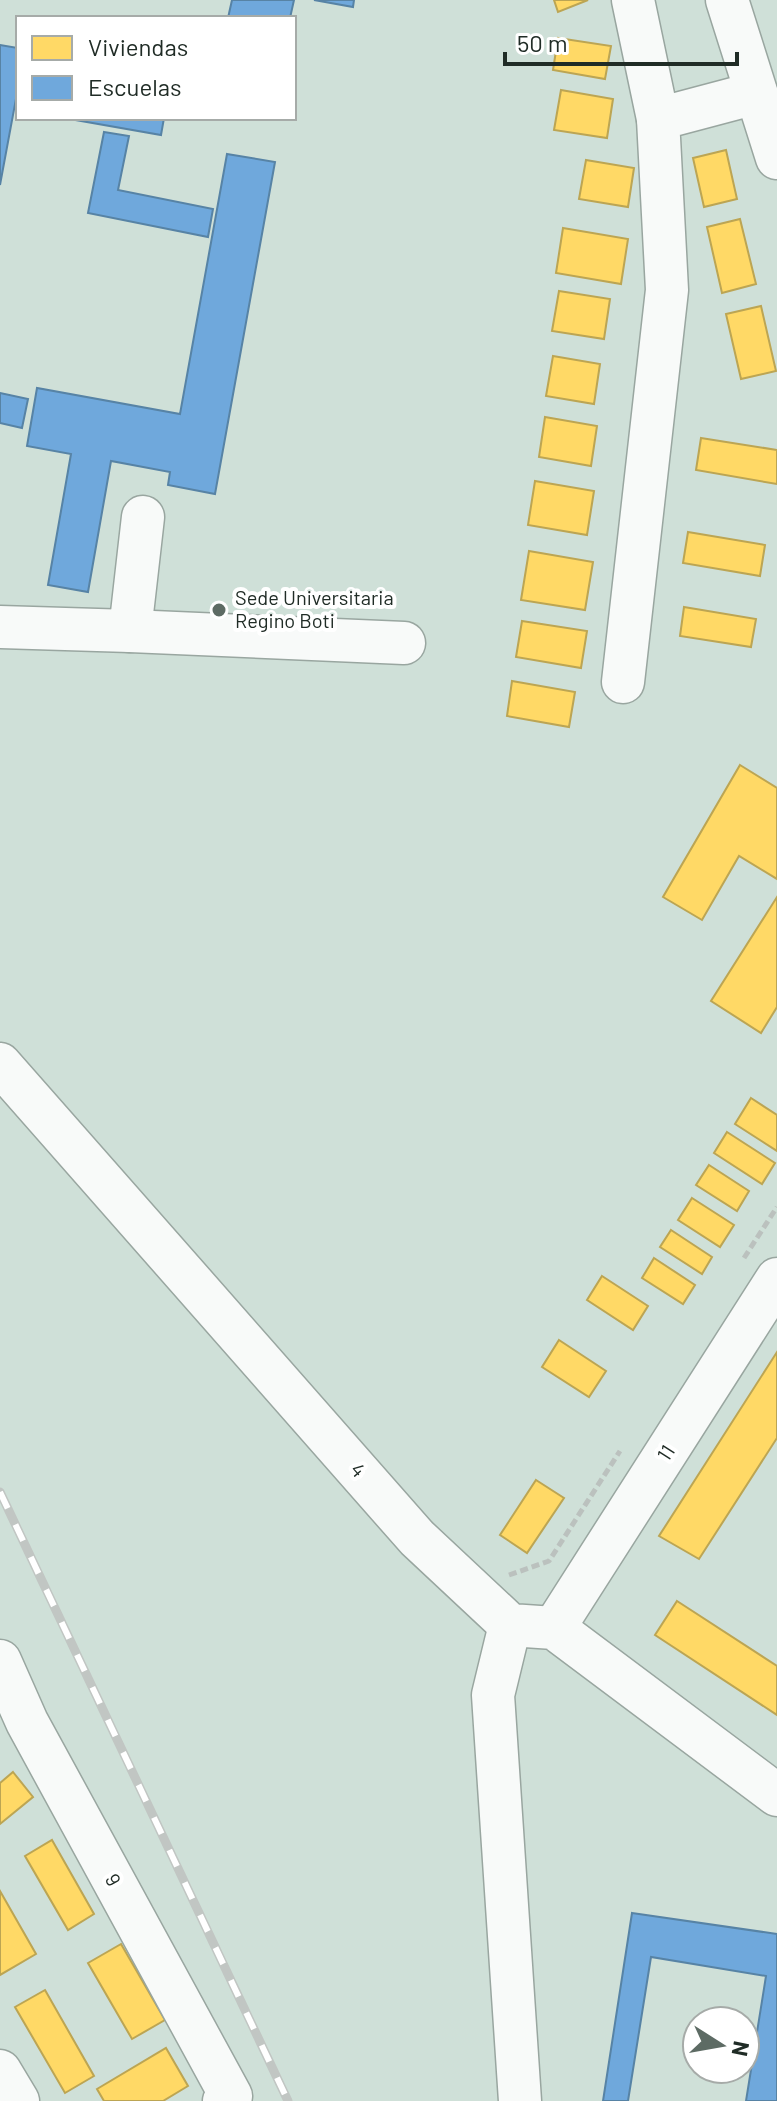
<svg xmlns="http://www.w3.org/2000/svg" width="777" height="2101" font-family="Barlow,sans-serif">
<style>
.homes{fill:#ffd966;stroke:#bca553;stroke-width:2}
.schools{fill:#6fa8dc;stroke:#5783a5;stroke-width:2}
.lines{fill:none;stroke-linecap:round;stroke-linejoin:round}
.minor-casing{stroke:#99a6a0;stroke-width:45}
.path{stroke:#bbc1be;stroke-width:5;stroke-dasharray:8 4;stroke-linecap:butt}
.minor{stroke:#f8faf9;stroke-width:42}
.rail-casing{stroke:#c1c6c3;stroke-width:9}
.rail{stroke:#fff;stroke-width:6;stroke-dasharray:18;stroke-linecap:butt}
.poi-dot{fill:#5d6b64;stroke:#fff;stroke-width:3}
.labels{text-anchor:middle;stroke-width:8;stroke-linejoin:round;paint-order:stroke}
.poi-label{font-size:20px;fill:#202c26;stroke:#fff;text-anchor:start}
.street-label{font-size:20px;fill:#202c26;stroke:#fff}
</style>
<rect width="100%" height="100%" fill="#cfe0d8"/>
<!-- homes -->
<g class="homes">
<polygon points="554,0 588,0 558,12"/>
<polygon points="558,38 611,46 605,79 553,70"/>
<polygon points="561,90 613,99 607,138 554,130"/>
<polygon points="726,150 737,199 704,207 693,158"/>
<polygon points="586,160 634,168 628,207 579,199"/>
<polygon points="740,219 756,284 722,293 707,227"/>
<polygon points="563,228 628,239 621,284 556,273"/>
<polygon points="559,291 610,299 604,339 552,331"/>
<polygon points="761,306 776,371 741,379 726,314"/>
<polygon points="553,356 600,364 594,404 546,396"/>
<polygon points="545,417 597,426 591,466 539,457"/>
<polygon points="701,438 777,450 777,484 696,470"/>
<polygon points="535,481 594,491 587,535 528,525"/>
<polygon points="688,532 765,545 760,576 683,563"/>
<polygon points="529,551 593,562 585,610 521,600"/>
<polygon points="684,607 756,619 751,647 680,636"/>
<polygon points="522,621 587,631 581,668 516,657"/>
<polygon points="512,681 575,692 569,727 507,716"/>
<polygon points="740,765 777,788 777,879 739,856 702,920 663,897"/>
<polygon points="777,897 777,1007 761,1033 711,1001"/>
<polygon points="751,1098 777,1115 777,1151 735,1124"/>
<polygon points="727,1132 775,1163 762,1184 714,1153"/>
<polygon points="709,1165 749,1191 737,1211 696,1185"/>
<polygon points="692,1198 734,1225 720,1247 678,1220"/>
<polygon points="671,1230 712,1257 702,1274 660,1247"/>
<polygon points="654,1258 695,1285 683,1304 642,1278"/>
<polygon points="602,1276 648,1306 633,1330 587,1300"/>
<polygon points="559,1340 606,1371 589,1397 542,1367"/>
<polygon points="777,1352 777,1438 699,1559 659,1536"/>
<polygon points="536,1480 564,1498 527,1553 500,1535"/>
<polygon points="677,1601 777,1666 777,1715 655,1635"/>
<polygon points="13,1772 33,1797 0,1824 0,1783"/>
<polygon points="52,1840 94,1914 68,1930 25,1856"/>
<polygon points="0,1891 36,1954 0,1975"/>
<polygon points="121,1944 165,2020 132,2039 88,1963"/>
<polygon points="45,1990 94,2076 65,2093 15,2007"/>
<polygon points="166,2048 188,2086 163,2101 104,2101 97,2089"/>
</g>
<!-- schools -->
<g class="schools">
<polygon points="232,0 294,0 290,18 228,18"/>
<polygon points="314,0 354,0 353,7"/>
<polygon points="0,45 18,48 18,88 0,185"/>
<polygon points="64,118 164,118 161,135"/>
<polygon points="104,132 129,136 118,190 213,209 208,237 88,213"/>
<polygon points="227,154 275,162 215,494 168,485 170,472 111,461 88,592 48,585 71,454 27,446 37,388 180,414"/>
<polygon points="0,393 28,399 22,428 0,423"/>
<polygon points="632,1913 777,1934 777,2101 746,2101 766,1976 651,1957 628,2101 603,2101"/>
</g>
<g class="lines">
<defs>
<g id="minor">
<polyline points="633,0 658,119"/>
<polyline points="727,0 777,158"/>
<polyline points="0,627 130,631 143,517"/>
<polyline points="130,631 404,643"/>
<polyline points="623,682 667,290 658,119 756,93"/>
<polyline points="0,1064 417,1538 510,1625 554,1628 777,1795"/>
<polyline points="510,1625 493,1695 520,2101"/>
<polyline points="554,1628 777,1279"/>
<polyline points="0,1661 27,1722 231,2096 224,2101"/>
<polyline points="0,2071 18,2101"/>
</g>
</defs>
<!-- minor casing -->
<use href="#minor" class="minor-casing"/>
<!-- path -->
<g class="path">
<polyline points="744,1258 777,1207"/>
<polyline points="509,1575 549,1561 620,1451"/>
</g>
<!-- minor -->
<use href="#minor" class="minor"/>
<defs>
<polyline id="rail" points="0,1492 288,2101"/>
</defs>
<!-- rail casing -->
<use href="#rail" class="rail-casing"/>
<!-- rail -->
<use href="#rail" class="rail"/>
</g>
<!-- markers -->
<circle class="poi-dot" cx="219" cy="610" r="8"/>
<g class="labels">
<!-- poi labels -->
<g class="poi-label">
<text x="235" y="605">Sede Universitaria<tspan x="235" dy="23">Regino Boti</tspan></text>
</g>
<!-- street labels -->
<g class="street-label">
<text transform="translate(666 1453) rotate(-57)" y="7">11</text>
<text transform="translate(358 1470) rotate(49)" y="7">4</text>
<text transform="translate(113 1880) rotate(61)" y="7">9</text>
</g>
</g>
<!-- legend -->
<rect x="16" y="16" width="280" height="104" fill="#ffffff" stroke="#a6aba8" stroke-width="2"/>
<rect x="32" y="36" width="40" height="24" fill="#ffd966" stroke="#a6aba8" stroke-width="2"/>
<text x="88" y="56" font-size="24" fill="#202c26">Viviendas</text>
<rect x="32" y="76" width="40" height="24" fill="#6fa8dc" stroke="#a6aba8" stroke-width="2"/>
<text x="88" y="96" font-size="24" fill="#202c26">Escuelas</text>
<!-- north arrow -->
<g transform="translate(721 2045) rotate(101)"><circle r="38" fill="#ffffff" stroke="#a6aba8" stroke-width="2"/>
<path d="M0-6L14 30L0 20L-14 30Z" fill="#5d6b64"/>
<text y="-12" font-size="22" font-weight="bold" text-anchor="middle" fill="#202c26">N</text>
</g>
<!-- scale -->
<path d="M505 52v12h232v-12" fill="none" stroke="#202c26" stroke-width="4"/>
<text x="517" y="52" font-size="24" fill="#202c26" stroke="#ffffff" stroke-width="6" paint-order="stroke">50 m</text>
</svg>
